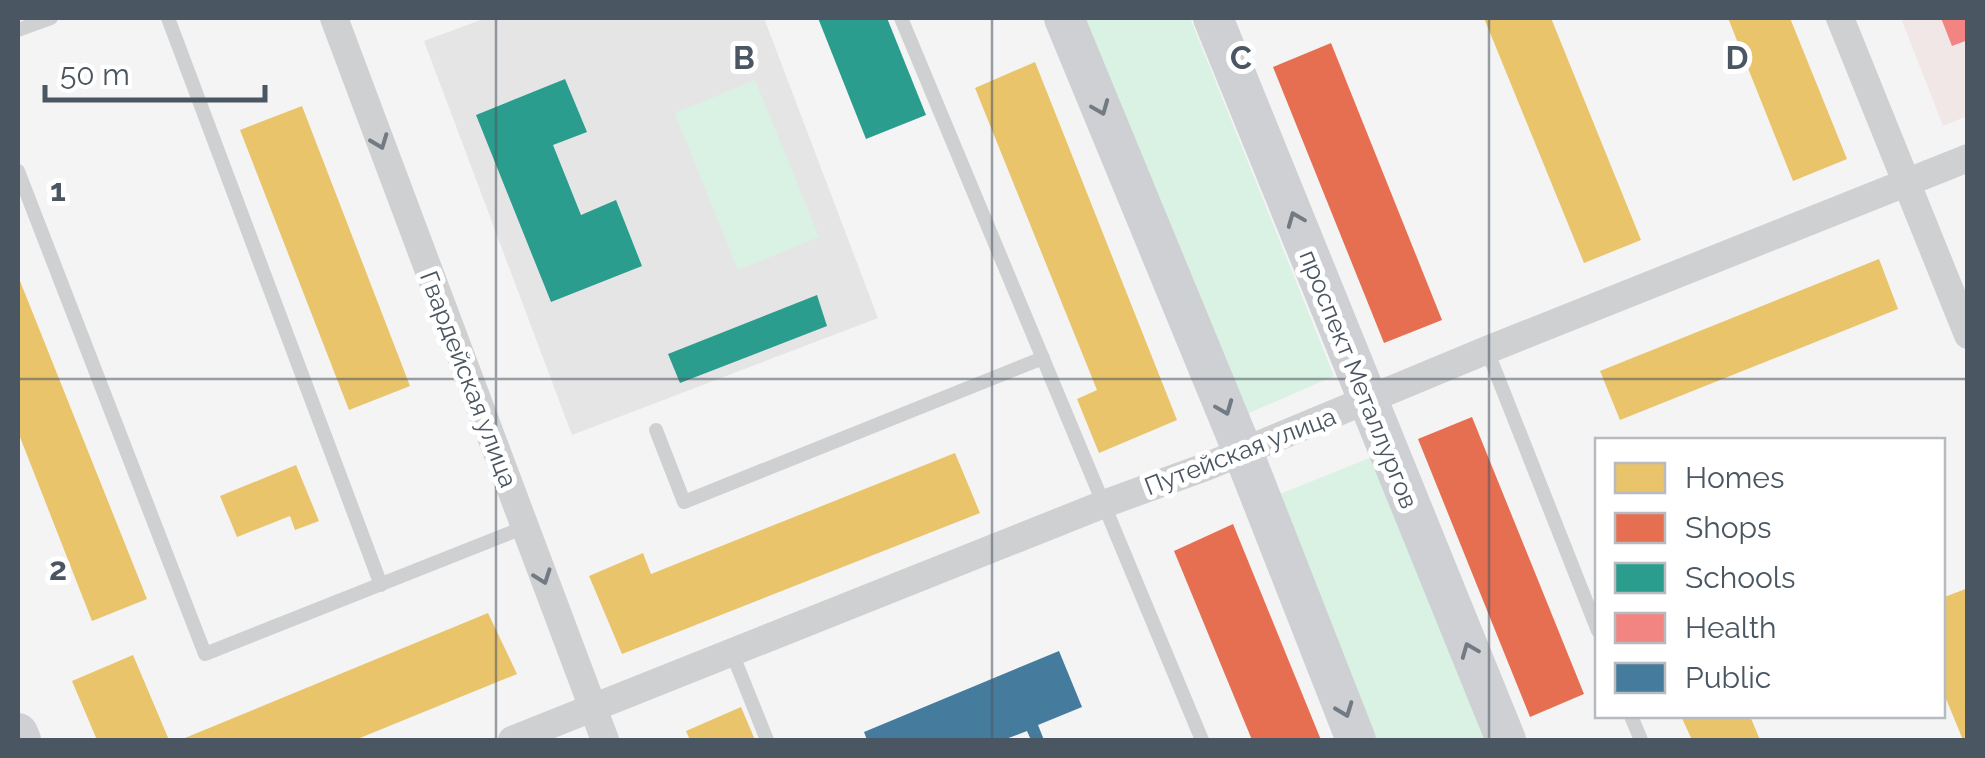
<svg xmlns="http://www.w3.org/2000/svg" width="1985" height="758" font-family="Raleway,sans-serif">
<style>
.education{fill:#e6e5e6}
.medical{fill:#f1e7e6}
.green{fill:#d9f2e3}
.homes{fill:#e9c46a}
.shops{fill:#e76f51}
.schools{fill:#2a9d8f}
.health{fill:#f28482}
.public{fill:#457b9d}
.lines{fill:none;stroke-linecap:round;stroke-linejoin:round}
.lane{stroke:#ced0d2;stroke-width:14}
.street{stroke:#ced0d2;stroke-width:28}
.secondary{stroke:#ced0d4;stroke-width:40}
.oneway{stroke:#727b84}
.oneway2{stroke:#727b83}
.grid{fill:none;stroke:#4a5661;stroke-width:2.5;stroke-opacity:0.55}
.labels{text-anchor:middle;stroke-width:10;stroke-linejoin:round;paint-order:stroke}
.street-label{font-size:25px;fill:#4a5661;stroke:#fff}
.grid-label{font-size:32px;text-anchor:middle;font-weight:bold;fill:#4a5661;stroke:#fff;stroke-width:10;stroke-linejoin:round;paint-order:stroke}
</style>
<rect width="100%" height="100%" fill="#f4f4f4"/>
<!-- education -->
<polygon class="education" points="486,18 764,18 878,318 572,435 424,41"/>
<!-- medical -->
<polygon class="medical" points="1901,18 1967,18 1967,116 1943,126"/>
<!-- green -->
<g class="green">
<polygon points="1080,18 1190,18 1334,376 1240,417"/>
<polygon points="755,80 819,237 738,270 675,113"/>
<polygon points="1372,457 1487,740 1363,740 1265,500"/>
</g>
<!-- homes -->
<g class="homes">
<polygon points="1484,18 1551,18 1641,240 1584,263"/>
<polygon points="1728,18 1790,18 1847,159 1793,181"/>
<polygon points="1035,62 1177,420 1099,453 1077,399 1097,390 975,88"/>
<polygon points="302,106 410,386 349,410 240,130"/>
<polygon points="1879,259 1898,309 1620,420 1600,371"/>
<polygon points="18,276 147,599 92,621 18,432"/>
<polygon points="955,453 980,513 622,654 589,576 643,553 651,574"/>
<polygon points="296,465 319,521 295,530 290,516 237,537 220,496"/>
<polygon points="1968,588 1968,740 1963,740 1942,689 1942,598"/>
<polygon points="488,613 517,674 355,740 180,740"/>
<polygon points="133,655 169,740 97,740 72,681"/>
<polygon points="741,707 755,740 690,740 686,731"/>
<polygon points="1681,716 1750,716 1760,740 1692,740"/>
</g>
<!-- shops -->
<g class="shops">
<polygon points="1331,43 1442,320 1384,343 1273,67"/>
<polygon points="1472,417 1584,694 1530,717 1418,439"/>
<polygon points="1233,524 1321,740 1252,740 1174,551"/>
</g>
<!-- schools -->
<g class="schools">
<polygon points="818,18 887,18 926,115 866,139"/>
<polygon points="565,79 587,132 553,145 581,215 616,200 642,266 551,302 476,115"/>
<polygon points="817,295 827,326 680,383 668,354"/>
</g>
<!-- health -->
<polygon class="health" points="1941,18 1968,18 1968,40 1952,46"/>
<!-- public -->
<polygon class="public" points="1059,651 1082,707 1038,725 1044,740 1031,740 1027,731 1003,740 867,740 864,732"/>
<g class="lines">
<!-- lane -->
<g class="lane">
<polyline points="168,18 381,585"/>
<polyline points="901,18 1202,740"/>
<polyline points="18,30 51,18"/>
<polyline points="18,171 205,654 525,527"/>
<polyline points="1487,350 1598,631"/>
<polyline points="656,430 684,502 1043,358"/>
<polyline points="732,653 767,740"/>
<polyline points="1631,716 1641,740"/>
</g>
<!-- street -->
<g class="street">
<polyline points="334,18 605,740"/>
<polyline points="1840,18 1968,335"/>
<polyline points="512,740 1104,504 1208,466 1487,350 1968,158"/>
</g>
<!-- secondary -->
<g class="secondary">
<polyline points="1064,18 1243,452 1356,740"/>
<polyline points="1213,18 1506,740"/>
<polyline points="18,733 21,740"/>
</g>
</g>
<!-- one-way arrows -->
<defs><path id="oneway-chevron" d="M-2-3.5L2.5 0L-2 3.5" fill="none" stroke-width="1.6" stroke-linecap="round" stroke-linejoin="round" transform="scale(2.5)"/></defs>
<g class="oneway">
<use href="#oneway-chevron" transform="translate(1101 108) rotate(68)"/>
<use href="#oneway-chevron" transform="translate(1295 219) rotate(-112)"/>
<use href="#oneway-chevron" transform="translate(1225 408) rotate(68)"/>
<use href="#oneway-chevron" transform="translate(1469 650) rotate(-112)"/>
<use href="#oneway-chevron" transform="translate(1345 710) rotate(69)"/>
</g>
<g class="oneway2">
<use href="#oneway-chevron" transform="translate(380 142) rotate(69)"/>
<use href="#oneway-chevron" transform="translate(543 577) rotate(70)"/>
</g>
<!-- grid -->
<path class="grid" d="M496 18V740M992 18V740M1489 18V740M18 379H1968"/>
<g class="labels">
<!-- street labels -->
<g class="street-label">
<text transform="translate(469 379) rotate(69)" y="9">Гвардейская улица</text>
<text transform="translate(1359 379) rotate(68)" y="9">проспект Металлургов</text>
<text transform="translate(1240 451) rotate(-21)" y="9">Путейская улица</text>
</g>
</g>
<g class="grid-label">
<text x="744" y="69">B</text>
<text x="1241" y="69">C</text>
<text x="1737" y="69">D</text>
<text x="58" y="201">1</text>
<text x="58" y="580">2</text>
</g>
<!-- border -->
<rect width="1985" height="758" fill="none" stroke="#4a5661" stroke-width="40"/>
<!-- legend -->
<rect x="1595" y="438" width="350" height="280" fill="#ffffff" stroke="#b7bbc0" stroke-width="2.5"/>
<rect x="1615" y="463" width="50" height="30" fill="#e9c46a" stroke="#b7bbc0" stroke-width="2.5"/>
<text x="1685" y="488" font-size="30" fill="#4a5661">Homes</text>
<rect x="1615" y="513" width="50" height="30" fill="#e76f51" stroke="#b7bbc0" stroke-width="2.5"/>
<text x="1685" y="538" font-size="30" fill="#4a5661">Shops</text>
<rect x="1615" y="563" width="50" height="30" fill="#2a9d8f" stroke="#b7bbc0" stroke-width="2.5"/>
<text x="1685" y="588" font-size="30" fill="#4a5661">Schools</text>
<rect x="1615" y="613" width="50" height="30" fill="#f28482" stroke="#b7bbc0" stroke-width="2.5"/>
<text x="1685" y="638" font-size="30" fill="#4a5661">Health</text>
<rect x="1615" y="663" width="50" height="30" fill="#457b9d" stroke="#b7bbc0" stroke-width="2.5"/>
<text x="1685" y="688" font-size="30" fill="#4a5661">Public</text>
<!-- scale -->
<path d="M45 85v15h220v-15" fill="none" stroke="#4a5661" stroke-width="5"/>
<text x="60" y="85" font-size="30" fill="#4a5661" stroke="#ffffff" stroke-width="8" paint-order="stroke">50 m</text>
</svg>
